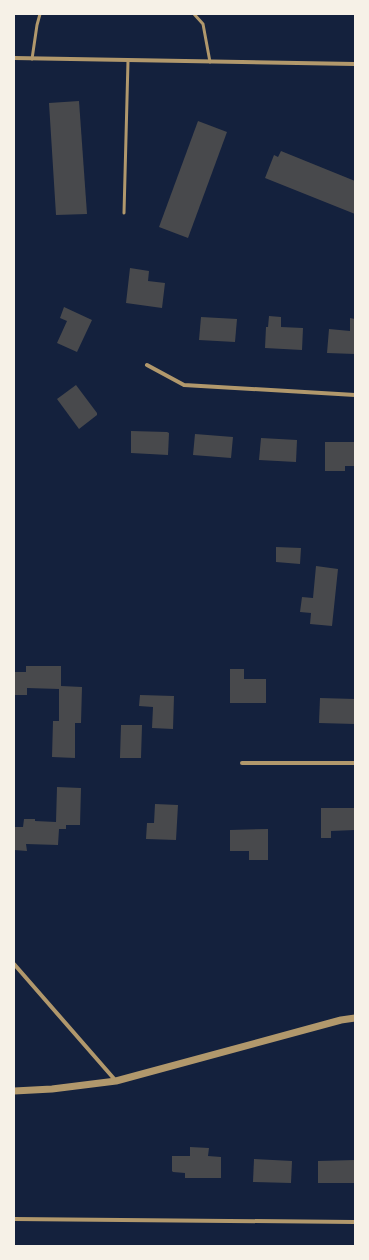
<svg xmlns="http://www.w3.org/2000/svg" width="369" height="1260" font-family="'Fira Sans',sans-serif">
<style>
.building{fill:#48494c}
.lines{fill:none;stroke-linecap:round;stroke-linejoin:round}
.service{stroke:#b1986c;stroke-width:3}
.minor{stroke:#b1986c;stroke-width:4}
.tertiary{stroke:#b1986c;stroke-width:7}
</style>
<rect width="100%" height="100%" fill="#14213d"/>
<!-- building -->
<g class="building">
<polygon points="79,101 87,214 56,215 49,103"/>
<polygon points="198,121 227,132 188,238 159,227"/>
<polygon points="281,151 355,181 355,214 265,178 274,155 278,157"/>
<polygon points="130,268 149,271 148,281 165,283 162,308 126,303"/>
<polygon points="64,307 92,320 77,352 57,343 67,321 60,318"/>
<polygon points="269,316 281,317 281,327 303,328 302,350 265,348 266,327 268,327"/>
<polygon points="201,317 237,319 235,342 199,340"/>
<polygon points="350,318 355,319 355,354 327,353 329,329 350,331"/>
<polygon points="76,385 97,413 97,415 79,429 57,399"/>
<polygon points="131,431 167,432 169,433 168,455 131,453"/>
<polygon points="195,434 233,437 231,458 193,455"/>
<polygon points="261,438 297,440 296,462 259,460"/>
<polygon points="325,442 355,442 355,466 345,466 345,471 325,471"/>
<polygon points="276,547 301,548 300,564 276,562"/>
<polygon points="316,566 338,569 332,626 310,624 311,613 300,612 302,597 313,598"/>
<polygon points="26,666 61,666 61,686 82,687 81,723 75,723 75,758 52,757 53,721 59,721 59,689 27,688 27,695 14,695 14,672 26,672"/>
<polygon points="230,669 244,669 244,679 266,679 266,703 230,703"/>
<polygon points="140,695 174,696 173,729 152,728 153,707 139,706"/>
<polygon points="320,698 355,699 355,724 319,723"/>
<polygon points="121,725 142,725 141,758 120,758"/>
<polygon points="57,787 81,788 80,825 66,825 66,829 59,829 58,845 26,844 27,851 14,850 14,827 23,827 24,819 35,819 35,821 56,822"/>
<polygon points="155,804 178,805 176,840 146,839 147,823 154,823"/>
<polygon points="321,808 355,808 355,830 331,831 331,838 321,838"/>
<polygon points="268,829 268,860 249,860 249,851 230,851 230,830"/>
<polygon points="190,1147 209,1148 208,1156 221,1157 221,1178 185,1178 185,1173 173,1172 172,1171 172,1156 190,1156"/>
<polygon points="254,1159 292,1161 291,1183 253,1182"/>
<polygon points="355,1160 355,1183 318,1183 318,1161"/>
</g>
<g class="lines">
<!-- service -->
<g class="service">
<polyline points="194,14 203,24 210,62"/>
<polyline points="32,59 37,25 40,14"/>
<polyline points="124,213 128,61"/>
</g>
<!-- minor -->
<g class="minor">
<polyline points="14,58 355,64"/>
<polyline points="147,365 184,385 355,395"/>
<polyline points="242,763 355,763"/>
<polyline points="14,964 116,1081"/>
<polyline points="14,1219 355,1222"/>
</g>
<!-- tertiary -->
<polyline class="tertiary" points="14,1091 52,1089 116,1081 341,1020 355,1018"/>
</g>
<!-- border -->
<rect width="369" height="1260" fill="none" stroke="#f6f1e7" stroke-width="30"/>
</svg>
